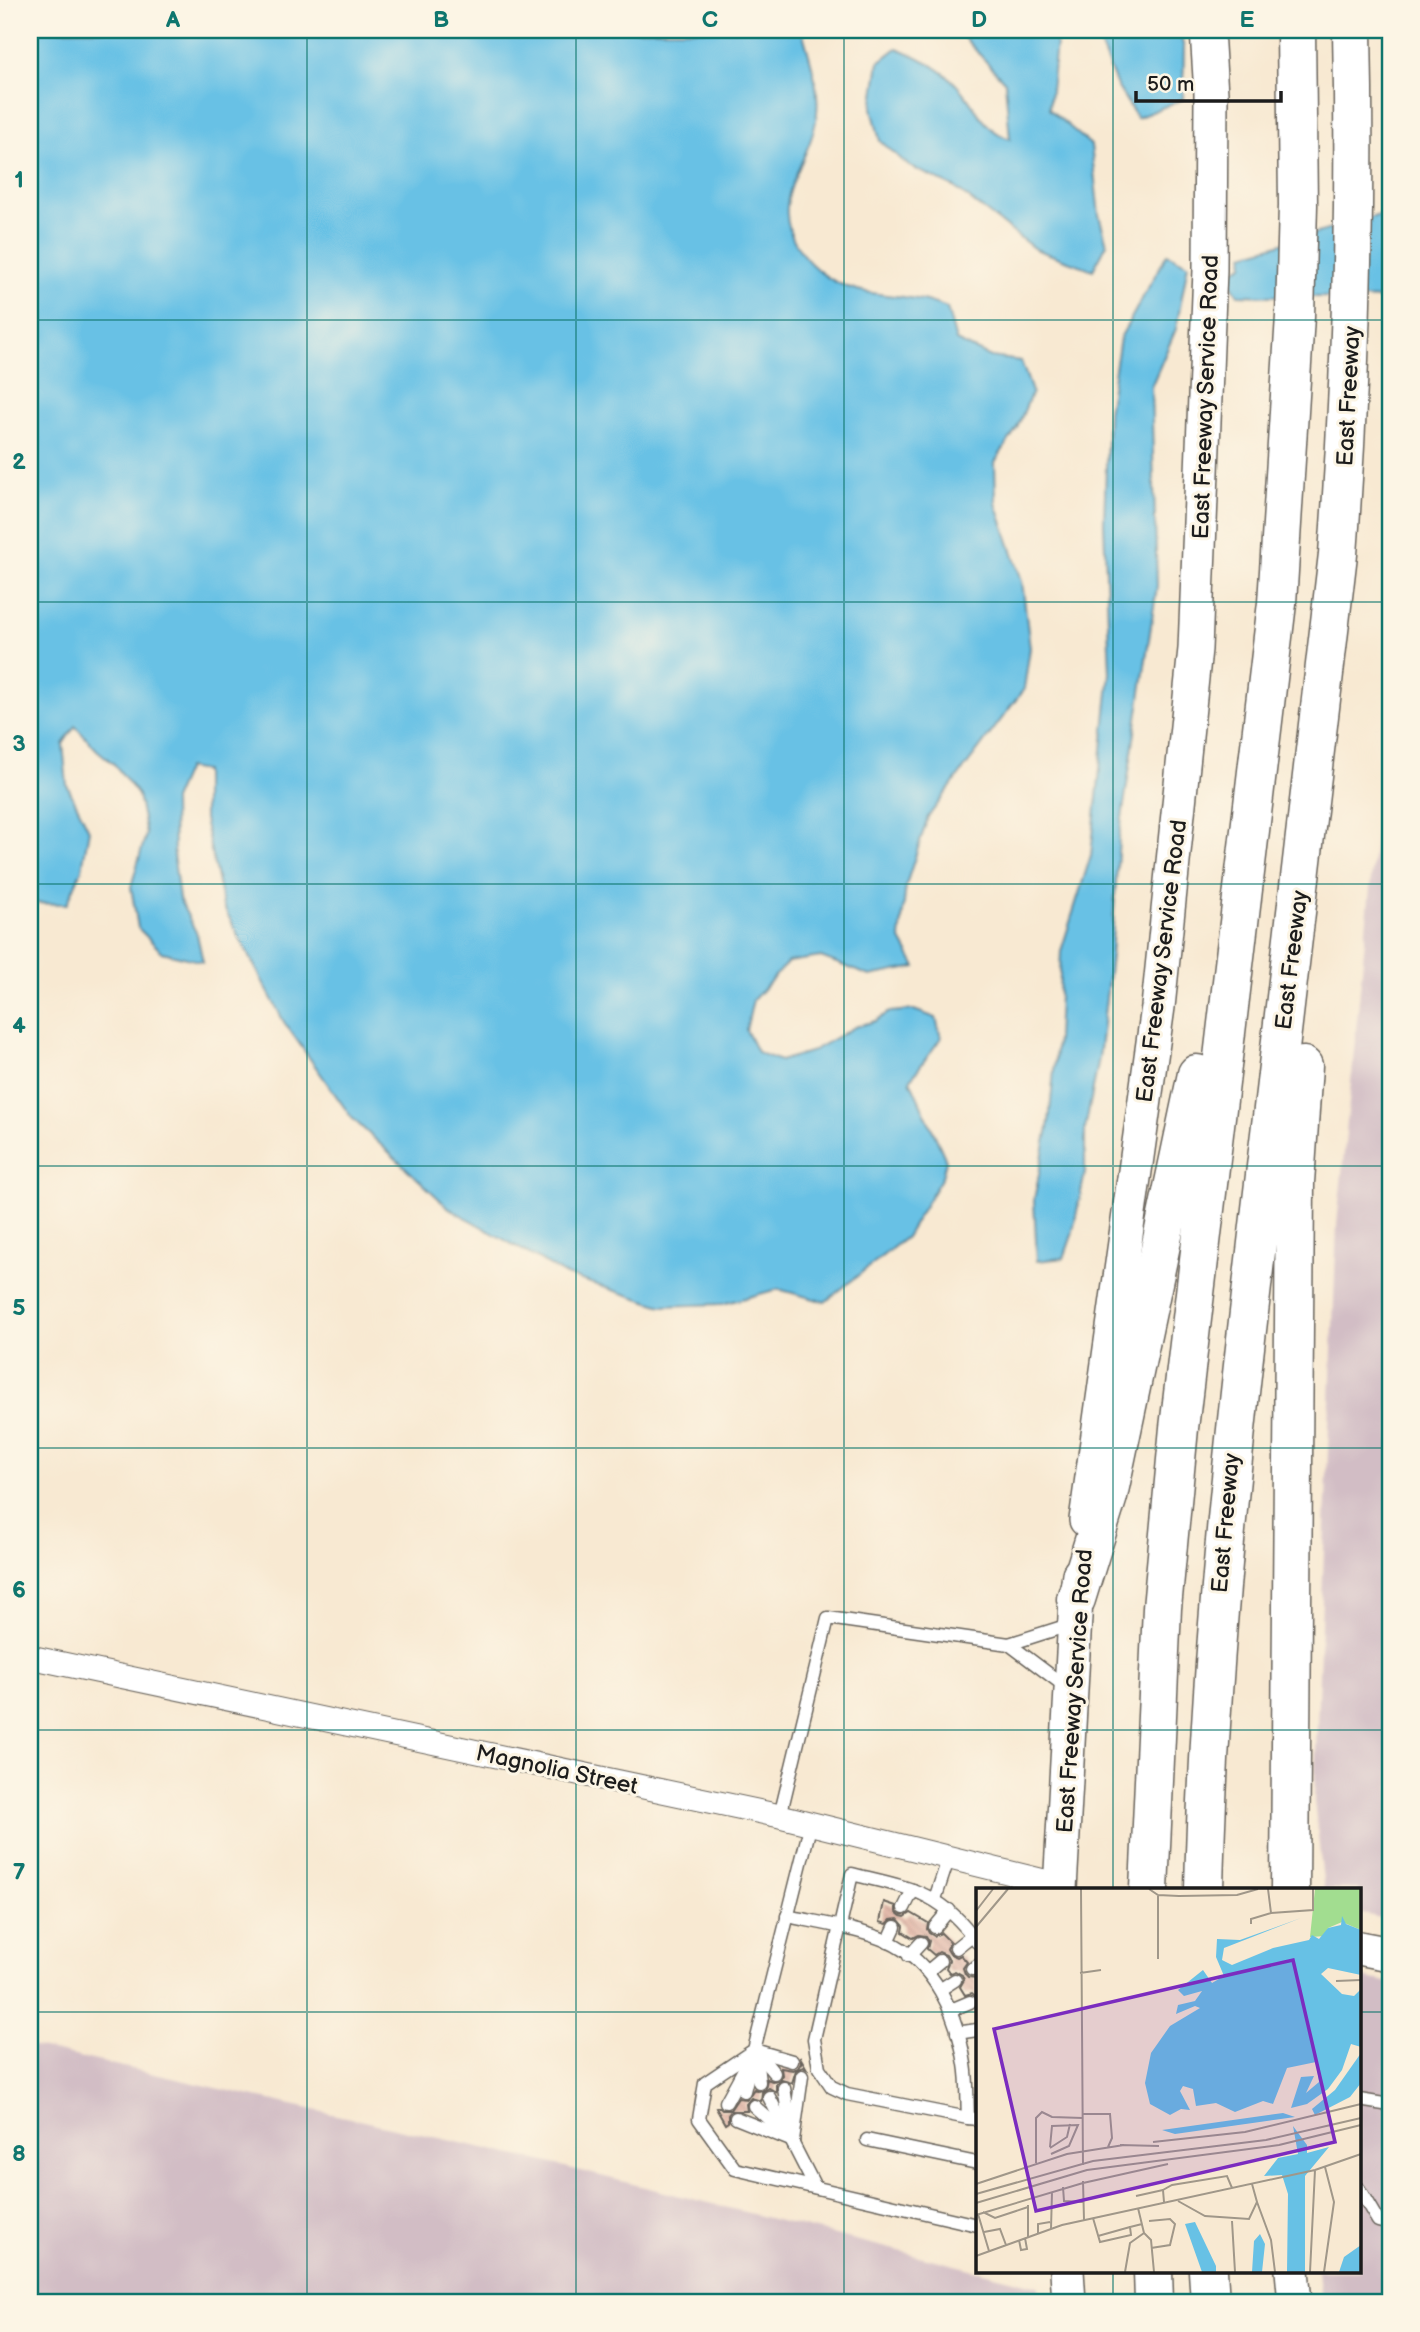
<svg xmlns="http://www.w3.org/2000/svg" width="1420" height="2332" font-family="'Balsamiq Sans',sans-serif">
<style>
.industrial{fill:#d2bdc5}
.water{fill:#67c1e5;stroke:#426e80;stroke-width:2}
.building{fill:url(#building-back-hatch)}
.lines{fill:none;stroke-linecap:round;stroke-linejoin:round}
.lane-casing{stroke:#69645c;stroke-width:15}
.street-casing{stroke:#69645c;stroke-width:25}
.secondary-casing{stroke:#69645c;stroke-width:36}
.highway-casing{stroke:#69645c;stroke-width:41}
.lane{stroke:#fff;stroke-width:12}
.street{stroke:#fff;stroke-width:23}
.secondary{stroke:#fff;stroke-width:33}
.highway{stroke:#fff;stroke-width:38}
.grid{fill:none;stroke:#0f766e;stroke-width:2;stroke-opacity:0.55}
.labels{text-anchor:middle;stroke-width:6;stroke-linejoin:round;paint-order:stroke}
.street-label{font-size:23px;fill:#1c1c1c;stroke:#fcf5e5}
.inset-road{fill:none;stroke:#a09789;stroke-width:2}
.view{fill:#7b2cbf;fill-opacity:0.15;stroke:#7b2cbf;stroke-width:3.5}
.inset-edge{fill:none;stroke:#1c1c1c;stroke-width:3.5}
.neatline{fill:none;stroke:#0f766e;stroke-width:2.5}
.grid-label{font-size:23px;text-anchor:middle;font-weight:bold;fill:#0f766e}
</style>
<defs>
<pattern id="building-back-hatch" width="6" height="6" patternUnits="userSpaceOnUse" patternTransform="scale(1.75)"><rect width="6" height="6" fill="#dead9f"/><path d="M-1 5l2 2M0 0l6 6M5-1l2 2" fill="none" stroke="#be9488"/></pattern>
</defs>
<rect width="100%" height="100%" fill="#fcf5e5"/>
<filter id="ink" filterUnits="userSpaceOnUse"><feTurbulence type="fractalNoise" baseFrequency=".0143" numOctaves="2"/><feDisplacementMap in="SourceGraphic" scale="14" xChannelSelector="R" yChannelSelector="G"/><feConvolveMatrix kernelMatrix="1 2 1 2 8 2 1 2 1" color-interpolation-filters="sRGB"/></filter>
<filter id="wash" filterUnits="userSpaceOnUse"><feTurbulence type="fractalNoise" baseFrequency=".00686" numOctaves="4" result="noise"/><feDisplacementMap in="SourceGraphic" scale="28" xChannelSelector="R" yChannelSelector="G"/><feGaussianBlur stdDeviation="1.57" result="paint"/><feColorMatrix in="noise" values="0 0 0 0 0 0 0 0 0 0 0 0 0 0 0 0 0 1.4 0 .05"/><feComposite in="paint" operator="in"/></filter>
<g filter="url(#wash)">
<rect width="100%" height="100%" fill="#f8e9d2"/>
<!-- industrial -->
<g class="industrial">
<polygon points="1389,695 1390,695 1390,1920 1359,1913 1359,1889 1324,1889 1314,1801 1337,1224"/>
<polygon points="1359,1976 1390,1983 1390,2302 1321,2302 1318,2271 1359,2271"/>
<polygon points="30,2046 541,2161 1038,2286 1039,2302 30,2302"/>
</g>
<!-- water -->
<g class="water">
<path d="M30 30H802C809 57 820 85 817 113 812 164 765 198 799 249 808 263 823 276 838 283 865 296 894 294 922 300 930 302 939 305 947 308L956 341 991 357 1021 361 1032 392 1017 428 995 462 996 503 1022 581 1030 648 1024 689 928 817 906 885 900 938 916 967 870 976 821 957 788 962 753 1000 746 1030 757 1052 780 1061 810 1052 855 1027 875 1021 890 1012 914 1010 936 1018 941 1038 910 1080 946 1160 942 1177 906 1237 825 1302 778 1289 723 1304 662 1306 566 1275 449 1208 352 1118 284 1022 223 906 204 819V771L187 768 173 800 174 859 179 899 197 934 203 962 162 952 138 928 131 887 146 834 138 795 115 765 97 750 75 726 63 744 67 785 89 830 82 869 67 904 30 903V642L38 638 30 605Z"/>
<path d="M957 30H1049L1056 44 1049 109 1091 145 1099 215 1107 244 1093 270 1035 249 954 187 909 166 880 141 872 108 879 62 897 48C920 57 945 70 961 90 977 109 985 131 1010 139L1005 82Z"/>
<polygon points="1094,30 1179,30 1184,48 1183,99 1137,118 1117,86"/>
<polygon points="1390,212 1390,299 1238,295 1231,284 1229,272 1243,265 1244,254"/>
<polygon points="1167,254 1188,264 1176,329 1151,387 1157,586 1119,838 1111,955 1099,1058 1085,1129 1085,1173 1072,1235 1064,1258 1037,1261 1034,1200 1049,1122 1057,1039 1061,951 1091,855 1110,673 1104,523 1108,412 1120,338"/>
</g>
<g id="blocks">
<!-- building -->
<g class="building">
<polygon points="884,1902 896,1906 896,1912 901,1916 905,1917 911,1913 928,1923 927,1929 929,1933 934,1936 941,1933 950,1942 947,1949 950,1954 957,1957 961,1955 967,1962 963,1968 965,1974 968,1977 977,1978 977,1997 972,1993 965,1995 960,1987 964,1980 962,1975 955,1971 950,1973 946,1968 949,1960 946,1955 939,1952 934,1955 927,1949 929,1941 926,1936 919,1935 913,1938 903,1932 904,1926 898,1919 891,1920 887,1924 880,1922"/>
<polygon points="800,2057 807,2069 803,2067 796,2070 792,2083 782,2080 776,2084 776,2092 769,2088 762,2092 761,2101 751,2098 746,2104 747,2111 731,2111 728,2115 728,2122 725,2124 716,2108 719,2107 722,2110 730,2110 738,2098 747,2099 754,2089 759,2091 765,2089 767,2079 772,2081 779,2080 782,2075 781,2068 793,2070 798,2068 801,2063"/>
</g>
</g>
</g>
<g filter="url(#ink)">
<use href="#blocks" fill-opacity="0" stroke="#69645c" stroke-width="2"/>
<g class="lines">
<defs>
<g id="lane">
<polyline points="1009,1644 1072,1624"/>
<polyline points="780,1816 828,1618 1009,1644 1066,1687"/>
<polyline points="811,1823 754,2050 705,2083 699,2119 735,2169 977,2225"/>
<polyline points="935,1899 949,1857"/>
<polyline points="904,1908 913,1890"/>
<path d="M787 1916C820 1923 856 1928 887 1941 935 1962 957 2015 965 2064 968 2081 967 2100 968 2118L977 2119"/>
<polyline points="935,1927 949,1910"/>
<polyline points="888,1942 895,1927"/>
<polyline points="956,1948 972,1935"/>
<polyline points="909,1956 921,1943"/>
<polyline points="972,1969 977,1966"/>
<polyline points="928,1971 940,1961"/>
<polyline points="941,1989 955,1980"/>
<polyline points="951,2010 970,2002"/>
<polyline points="957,2033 977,2030"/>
<polyline points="754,2050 792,2061"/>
<polyline points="755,2050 774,2073"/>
<polyline points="756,2057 759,2082"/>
<polyline points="784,2088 791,2131"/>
<polyline points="744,2091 750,2067"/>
<polyline points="769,2097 815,2187"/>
<polyline points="1359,2100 1390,2105"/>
<polyline points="726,2102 753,2053"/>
<polyline points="754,2106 785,2134"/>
<polyline points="736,2118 793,2141"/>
<path d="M968 2118 847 2094 832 2087 819 2068 814 2039 852 1874C909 1888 941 1891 977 1942"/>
<polyline points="867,2140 977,2163"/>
<polyline points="793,2141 802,2076"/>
<polyline points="1359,2189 1378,2221 1390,2224"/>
</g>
<polyline id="street" points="30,1657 780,1816 1060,1885"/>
<g id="secondary">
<polyline points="1086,1520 1158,1007 1195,649 1210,270 1211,94 1207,30"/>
<polyline points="1060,1889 1076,1599 1079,1574"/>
<polyline points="1359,1948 1390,1954"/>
<polyline points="1067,2271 1069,2302"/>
<polyline points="1292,2271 1295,2302"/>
</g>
<g id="highway">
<polyline points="1076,1599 1108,1496 1197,1074"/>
<polyline points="1149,1889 1162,1608 1179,1428 1277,603 1295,316 1298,205 1296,30"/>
<path d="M1204 1889C1210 1630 1241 1374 1272 1117 1295 930 1315 742 1338 554 1351 379 1356 205 1352 30"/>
<polyline points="1290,1889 1295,1182 1303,1066"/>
<polyline points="1153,2271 1154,2302"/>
<polyline points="1208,2271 1210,2302"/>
</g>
</defs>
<!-- lane casing -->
<use href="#lane" class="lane-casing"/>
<!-- street casing -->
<use href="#street" class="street-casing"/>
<!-- secondary casing -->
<use href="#secondary" class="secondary-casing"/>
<!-- highway casing -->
<use href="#highway" class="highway-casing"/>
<!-- lane -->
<use href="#lane" class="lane"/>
<!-- street -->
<use href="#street" class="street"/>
<!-- secondary -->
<use href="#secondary" class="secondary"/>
<!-- highway -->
<use href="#highway" class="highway"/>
</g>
</g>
<!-- grid -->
<path class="grid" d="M307 30V2302M576 30V2302M844 30V2302M1113 30V1889M30 320H1390M30 602H1390M30 884H1390M30 1166H1390M30 1448H1390M30 1730H1390M30 2012H977M1359 2012H1390M1113 2271V2302"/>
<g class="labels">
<!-- street labels -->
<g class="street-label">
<text transform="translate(1348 396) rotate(-87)" y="8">East Freeway</text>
<text transform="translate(1205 397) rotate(-88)" y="8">East Freeway Service Road</text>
<text transform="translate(1291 960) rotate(-83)" y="8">East Freeway</text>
<text transform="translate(1161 961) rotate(-83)" y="8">East Freeway Service Road</text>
<text transform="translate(1225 1523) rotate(-85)" y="8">East Freeway</text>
<text transform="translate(1074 1691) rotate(-86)" y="8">East Freeway Service Road</text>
<text transform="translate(557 1769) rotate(12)" y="8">Magnolia Street</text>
</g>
</g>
<!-- overview -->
<g transform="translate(976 1888)">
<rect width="385" height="385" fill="#f8e9d2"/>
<path d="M339 1H385V42L366 34 352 40 350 48 334 49Z" fill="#a2dd90"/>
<path d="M366 28 370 36 385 42V87L352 80 345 86 366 106 378 108 385 101V159L375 156 366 182 352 201 331 216 315 220 325 189 338 188 330 205 343 194 340 174 311 180 297 216 287 213 259 224 240 215 220 218 217 201 207 198 204 203 214 222 205 221 194 227 174 216 169 195 175 165 194 138 224 120 219 118 200 126 202 117 219 113 226 103 208 108 202 102 227 82 236 95 248 88 240 69 241 51 264 52 325 30 248 60 246 72 256 77 297 60 333 52 336 47 343 51 352 40 365 37ZM385 165V195L374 209 339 227 336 221 359 202ZM307 225 319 229 199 246 186 242ZM317 238 331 257V265L353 259 329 288V384H311L312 306 306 287 288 288 302 270 322 266ZM219 334 240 378V384H226L209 336ZM284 346 289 356 286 384H276L278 353ZM385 357V384H363L368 369Z" fill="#67c1e5"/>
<path class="inset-road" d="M105 1 107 277M173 1 182 7 203 8 261 7 282 1M292 1 295 25M182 7V71M0 23 17 1M275 36V31L295 25 337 22V1M0 39 32 1M104 85 125 82M360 93 385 92M107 226H134L136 250 132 259M177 254 269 244 385 216M144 257 183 258M74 259 76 238 102 237 93 258 75 266M74 260 91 249 94 236M60 275V230L66 224 76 229 107 230M107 293 108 332M107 295 192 276M0 296 91 266 148 257M87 299 88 313 107 314M0 306 117 273 290 252 385 230M160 308 187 302M202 313 229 328 273 331 281 314 276 296M188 314 187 302 196 297 251 288 256 300M281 314 295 352 299 384M0 315 111 282 303 257 385 237M52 317V349M162 320 168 345 175 352 178 384M7 324 19 330 52 319M2 326 13 363M0 327 107 295M117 330 124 354 155 347 154 339 166 336M173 333 194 331 199 336 194 357 175 360M256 333 259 384M75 341 76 304M8 344 24 341 30 357M62 345V336L74 334M122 348 154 339M43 352 45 362 51 361 49 350M0 368 86 337 339 282 385 266M149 384 154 355 168 345M334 384 339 282M348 384 358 314 349 279"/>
<path class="view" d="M317 72 359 254 60 323 18 141Z"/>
<rect width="385" height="385" class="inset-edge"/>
</g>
<!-- margin -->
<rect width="1420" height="2332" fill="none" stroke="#fcf5e5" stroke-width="77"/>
<!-- scale -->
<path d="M1136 91v10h145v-10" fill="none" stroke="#1c1c1c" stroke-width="3.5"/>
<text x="1147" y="91" font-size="21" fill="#1c1c1c" stroke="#fcf5e5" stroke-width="5" paint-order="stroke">50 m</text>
<rect x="38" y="38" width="1344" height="2256" class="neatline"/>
<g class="grid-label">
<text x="173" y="27">A</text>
<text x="441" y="27">B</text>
<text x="710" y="27">C</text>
<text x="979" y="27">D</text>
<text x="1247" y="27">E</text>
<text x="19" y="187">1</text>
<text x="19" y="469">2</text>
<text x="19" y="751">3</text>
<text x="19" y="1033">4</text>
<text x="19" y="1315">5</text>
<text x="19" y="1597">6</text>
<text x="19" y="1879">7</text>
<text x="19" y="2161">8</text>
</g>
</svg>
